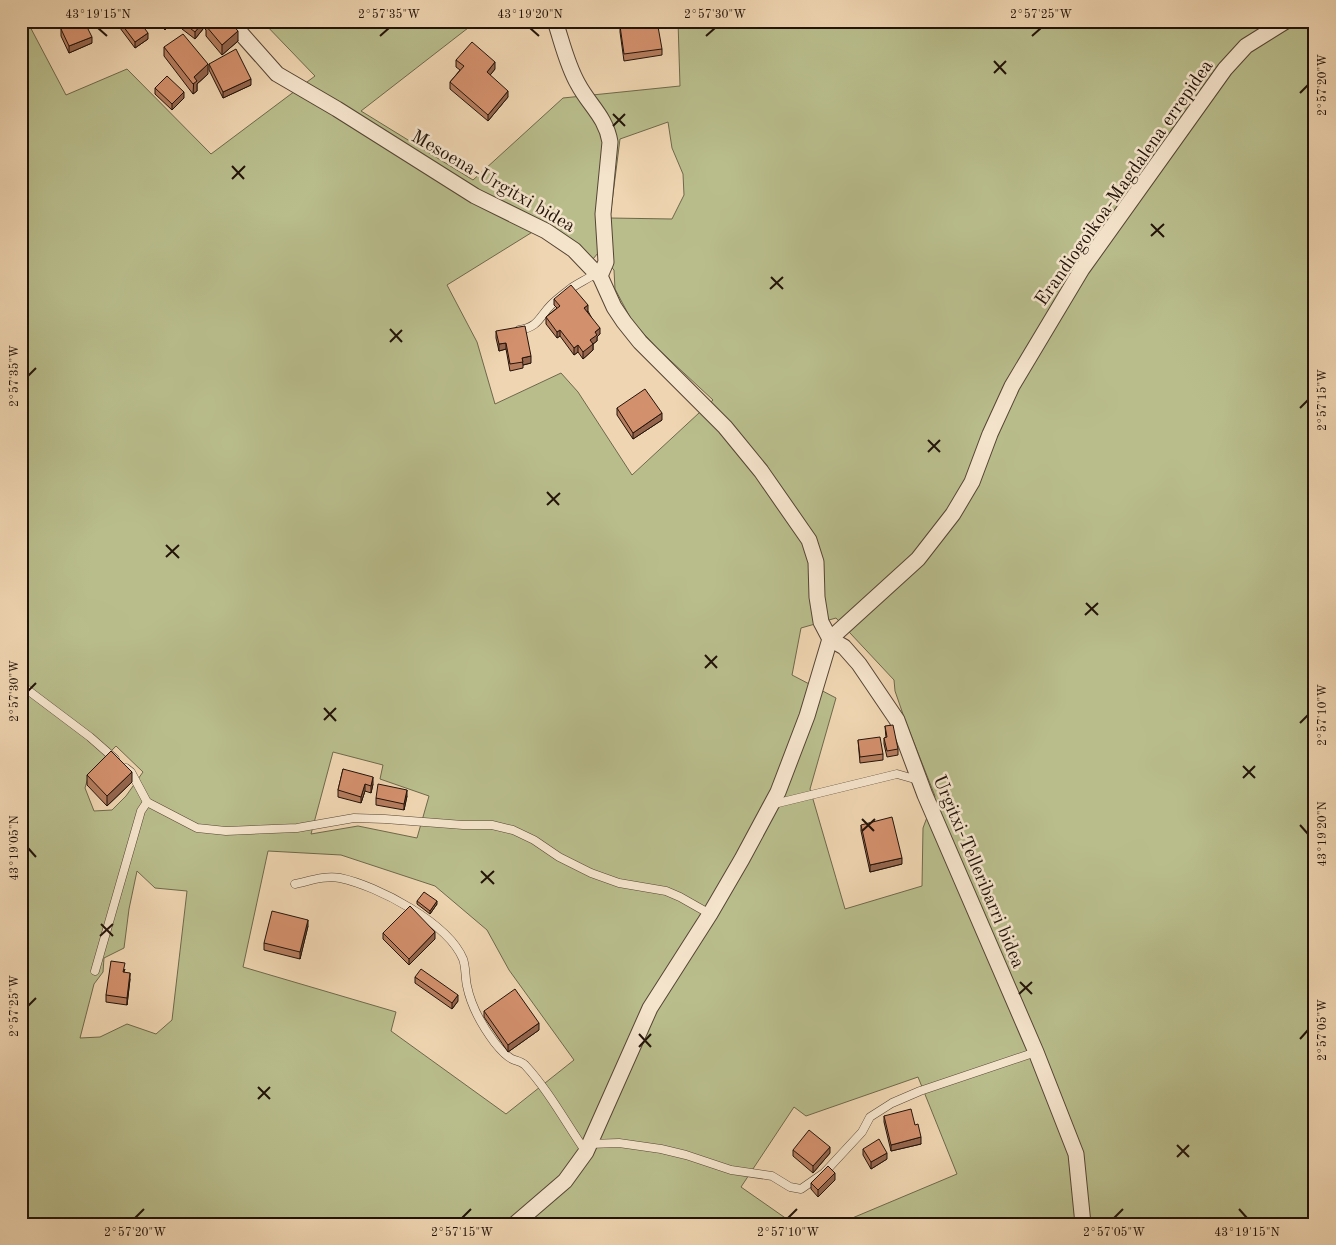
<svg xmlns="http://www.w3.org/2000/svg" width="1336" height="1245" font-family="'Old Standard TT',serif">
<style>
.green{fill:#b9bd8c;stroke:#6e684b;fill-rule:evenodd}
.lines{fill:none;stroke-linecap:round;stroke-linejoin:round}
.service-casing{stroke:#554434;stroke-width:9}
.minor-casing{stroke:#554434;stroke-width:17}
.service{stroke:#f5e4cc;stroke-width:8}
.minor{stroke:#f5e4cc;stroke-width:15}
.wall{fill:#b57c5d;stroke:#22130a}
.shaded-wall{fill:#94654c;stroke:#22130a}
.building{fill:#d3906c;stroke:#22130a}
.ticks{fill:none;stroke:#22130a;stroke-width:2}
.labels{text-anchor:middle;stroke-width:5;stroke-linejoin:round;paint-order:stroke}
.street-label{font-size:19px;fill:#22130a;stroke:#f5e4cc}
.neatline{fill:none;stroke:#22130a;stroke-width:2}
.ticks-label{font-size:12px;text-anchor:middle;fill:#22130a}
</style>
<rect width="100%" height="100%" fill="#efd5b1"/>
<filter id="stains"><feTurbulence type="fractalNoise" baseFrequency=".004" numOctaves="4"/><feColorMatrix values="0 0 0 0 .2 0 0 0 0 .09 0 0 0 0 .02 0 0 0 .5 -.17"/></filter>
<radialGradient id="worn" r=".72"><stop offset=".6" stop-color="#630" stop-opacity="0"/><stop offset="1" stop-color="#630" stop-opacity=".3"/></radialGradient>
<!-- green -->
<path class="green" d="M21 21H27L66 95 127 69 211 154 315 76 262 21H477L361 111 473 180 563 98 680 86 678 21H1315V1224H838L957 1174 918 1077 806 1116 794 1107 741 1187 794 1224H21ZM668 122 672 148 683 174 684 195 672 219 610 218 620 139ZM547 223 566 236 593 259 598 253 614 270 615 289 632 321 657 348 713 400 632 475 578 392 561 373 495 404 477 342 447 285ZM836 618 894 680 895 691 905 720 935 796 923 828 922 886 845 909 810 789 836 698 792 675 801 628ZM116 746 143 772 126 796 112 810 94 811 85 788 89 774ZM333 752 383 765 380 779 429 796 417 838 358 826 311 834ZM268 851 341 855 435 886 487 930 509 970 574 1060 506 1114 391 1031 396 1012 243 967ZM137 871 155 888 187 891 172 1020 156 1034 127 1024 100 1037 80 1038 94 984 103 972 104 958 124 948 129 909Z"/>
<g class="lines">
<defs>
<g id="service">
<path d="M519 330C539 327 539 317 551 305 557 299 564 294 570 289 578 283 588 279 596 273"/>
<polyline points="21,685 90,737 115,759"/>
<polyline points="126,768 131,772 147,802"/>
<polyline points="774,804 897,774 918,780"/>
<path d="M295 884C309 881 326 875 340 878 378 886 448 923 463 959 466 967 465 977 467 986 471 1006 483 1027 495 1043 499 1048 506 1056 512 1059 516 1061 521 1061 525 1065 549 1091 566 1123 586 1152"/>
<polyline points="95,971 141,811 147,802 197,828 226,831 297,828 354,818 385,819 463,825 492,825 513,830 534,840 559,857 591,873 619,883 666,891 680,897 710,914"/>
<polyline points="589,1144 619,1143 661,1149 686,1155 731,1170 772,1176 790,1187 801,1189 824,1173 862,1132 870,1117 892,1103 920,1091 1036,1052"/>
</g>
<g id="minor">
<polyline points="230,21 277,74 337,109 475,196 546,231 574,250 596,273 600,276 614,307 624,322 640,342 725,427 761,471 809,540 816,562 817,597 821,622 830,639"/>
<path d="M555 21C562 42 567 65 578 84 589 105 606 117 610 142L603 214 606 262 600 276"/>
<polyline points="830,639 844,647 859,664 897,720 925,795 1036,1052 1076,1154 1083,1224"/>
<polyline points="515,1224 565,1181 586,1152 650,1008 710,914 742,859 778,792 807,716 830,639 918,559 953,514 972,482 990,434 1012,386 1082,269 1225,69 1246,46 1286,21"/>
</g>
</defs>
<!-- service casing -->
<use href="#service" class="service-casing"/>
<!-- minor casing -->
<use href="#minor" class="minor-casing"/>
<!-- service -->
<use href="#service" class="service"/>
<!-- minor -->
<use href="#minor" class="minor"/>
</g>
<!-- wall -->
<g class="wall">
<polygon points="147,21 174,21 165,30 159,24 154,29"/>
<polygon points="183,21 229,21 238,41 222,55 206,36 206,30 203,27 203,29 195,39 182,29 182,22"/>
<polygon points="120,22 148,39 135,48 120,28"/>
<polygon points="620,26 662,49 662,55 624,61 620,32"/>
<polygon points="61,29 92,43 69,53 61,36"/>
<polygon points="164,47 208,74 197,84 197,91 193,94 164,56"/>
<polygon points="456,60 495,69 490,75 508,97 488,121 450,89 450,82 460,70 456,67"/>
<polygon points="209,64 251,85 223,98 209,70"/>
<polygon points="155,88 184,98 172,110 155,94"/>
<polygon points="554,299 588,311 600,334 597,337 597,341 593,344 593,350 583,359 578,352 574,355 560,336 557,338 546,324 546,317 557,308 554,305"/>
<polygon points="496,331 531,363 523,365 523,368 510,371 506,349 499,351 496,338"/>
<polygon points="617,408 662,420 633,439 617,415"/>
<polygon points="885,726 898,749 898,755 887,757 884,744 884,738 886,738"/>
<polygon points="858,740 883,754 883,760 860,763"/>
<polygon points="343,769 373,784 371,793 365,791 361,803 338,797 338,790"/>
<polygon points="87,775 132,782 107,806 87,785"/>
<polygon points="407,796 404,810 376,805 376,798"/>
<polygon points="861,825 902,864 870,872 861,831"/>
<polygon points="417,901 437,904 430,914 417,904"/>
<polygon points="308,926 300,959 264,950 264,943"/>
<polygon points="383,933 435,939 409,965 383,939"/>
<polygon points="125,969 124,972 130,979 127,1005 106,1002 106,995"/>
<polygon points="415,977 458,1001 452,1009 415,983"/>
<polygon points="484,1011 539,1030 508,1052 484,1017"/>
<polygon points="884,1116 915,1125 921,1144 891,1151 884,1122"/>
<polygon points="863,1149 887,1159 871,1169 863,1155"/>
<polygon points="793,1150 830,1153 813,1173 793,1156"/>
<polygon points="835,1180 818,1197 811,1189 811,1183"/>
</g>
<!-- shaded-wall -->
<g class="shaded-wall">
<polygon points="155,21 159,21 159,24 154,29 154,22"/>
<polygon points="168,21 174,21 165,30 165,24"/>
<polygon points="203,22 203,29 195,39 195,32"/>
<polygon points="238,31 238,41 222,55 222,45"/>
<polygon points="148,33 148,39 135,48 135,42"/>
<polygon points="92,37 92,43 69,53 69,46"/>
<polygon points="495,62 495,69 487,79 487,72"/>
<polygon points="208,64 208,74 197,84 197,91 193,94 194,77"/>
<polygon points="251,79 251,85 223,98 223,92"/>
<polygon points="508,91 508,97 488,121 488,115"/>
<polygon points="184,92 184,98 172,110 172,104"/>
<polygon points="588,305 588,311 584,314 584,308"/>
<polygon points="600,328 600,334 597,337 597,341 593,344 593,350 583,359 583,352 595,332"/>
<polygon points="560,330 560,336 557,338 557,332"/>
<polygon points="506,343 506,349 499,351 499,344"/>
<polygon points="578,345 578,352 574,355 574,348"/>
<polygon points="531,356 531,363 523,365 522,358"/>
<polygon points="662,413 662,420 633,439 633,433"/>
<polygon points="132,772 132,782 107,806 107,796"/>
<polygon points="373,777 373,784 371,793 371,786"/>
<polygon points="365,784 365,791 361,803 361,797"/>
<polygon points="407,790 407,796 404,810 404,804"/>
<polygon points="902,858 902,864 870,872 870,865"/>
<polygon points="437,901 437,904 430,914 430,911"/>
<polygon points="308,920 308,926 300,959 300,952"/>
<polygon points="435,932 435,939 409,965 409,959"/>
<polygon points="130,973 130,979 127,1005 127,998"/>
<polygon points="458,995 458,1001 452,1009 452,1003"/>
<polygon points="539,1023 539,1030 508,1052 508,1045"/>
<polygon points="921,1137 921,1144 891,1151 891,1145"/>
<polygon points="830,1147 830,1153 813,1173 813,1166"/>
<polygon points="887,1153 887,1159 871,1169 871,1162"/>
<polygon points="835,1173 835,1180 818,1197 818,1190"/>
</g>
<!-- building -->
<g class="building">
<polygon points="79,21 84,21 92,37 69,46 61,29"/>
<polygon points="139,21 148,33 135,42 120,22"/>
<polygon points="183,21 202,21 203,22 195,32 182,22"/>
<polygon points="206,21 229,21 238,31 222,45 206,26 208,23"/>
<polygon points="652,21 657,21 662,49 624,54 620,26"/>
<polygon points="183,34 208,64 194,77 197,81 193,84 164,47"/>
<polygon points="472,42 495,62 487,72 508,91 488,115 450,82 464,66 456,60"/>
<polygon points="236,49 251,79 223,92 209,64"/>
<polygon points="167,76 184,92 172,104 155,88"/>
<polygon points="571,285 588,305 584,308 600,328 595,332 597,335 590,340 593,344 583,352 578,345 574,348 560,330 557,332 546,317 560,306 554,299"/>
<polygon points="525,326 531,356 522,358 523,362 510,364 506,343 499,344 496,331"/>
<polygon points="645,389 662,413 633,433 617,408"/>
<polygon points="893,725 898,749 887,751 884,738 887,737 885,726"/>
<polygon points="880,737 883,754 860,757 858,740"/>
<polygon points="111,751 132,772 107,796 87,775"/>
<polygon points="343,769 373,777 371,786 365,784 361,797 338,790"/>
<polygon points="378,784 407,790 404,804 376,798"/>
<polygon points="892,817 902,858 870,865 861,825"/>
<polygon points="424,892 437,901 430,911 417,901"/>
<polygon points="410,906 435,932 409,959 383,933"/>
<polygon points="272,911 308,920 300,952 264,943"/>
<polygon points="111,961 125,963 123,972 130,973 127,998 106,995"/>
<polygon points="421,969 458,995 452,1003 415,977"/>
<polygon points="515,989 539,1023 508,1045 484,1011"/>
<polygon points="911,1109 915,1125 918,1124 921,1137 891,1145 884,1116"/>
<polygon points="809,1130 830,1147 813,1166 793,1150"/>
<polygon points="879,1139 887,1153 871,1162 863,1149"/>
<polygon points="828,1166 835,1173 818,1190 811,1183"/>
</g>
<!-- ticks -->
<path class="ticks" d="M98 28 107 36M530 28 539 36M380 36 389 28M706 36 715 28M1032 36 1041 28M994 61 1006 74M994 73 1006 61M1300 93 1308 85M613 114 625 126M613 126 625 114M232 166 244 179M232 179 245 166M1151 224 1164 237M1151 236 1164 224M771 277 783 289M770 289 783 277M390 329 402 342M390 342 402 330M28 376 36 368M1300 408 1308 400M928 440 940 452M928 452 940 440M547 492 559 505M547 505 560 493M166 545 179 558M166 557 179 545M1086 603 1098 615M1085 615 1098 603M705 655 717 668M705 668 717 656M28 691 36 683M324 708 336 721M324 720 336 708M1300 723 1308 715M1243 766 1255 778M1243 778 1255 766M862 819 874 831M1300 825 1308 834M862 831 875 819M28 848 36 857M481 871 494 884M481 883 494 871M101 924 113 936M100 936 113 924M1020 982 1032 994M1019 994 1032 982M28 1006 36 998M639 1034 651 1047M1300 1039 1308 1030M639 1047 651 1034M258 1087 270 1099M258 1099 270 1087M1177 1145 1189 1157M1177 1157 1189 1145M1239 1209 1247 1218M135 1218 144 1209M462 1218 471 1209M788 1218 797 1209M1114 1218 1123 1209"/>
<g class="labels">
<!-- street labels -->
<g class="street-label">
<text transform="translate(494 180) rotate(30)" y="7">Mesoena-Urgitxi bidea</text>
<text transform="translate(1123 182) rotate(-55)" y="7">Erandiogoikoa-Magdalena errepidea</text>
<text transform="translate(980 871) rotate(67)" y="7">Urgitxi-Telleribarri bidea</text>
</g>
</g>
<!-- margin -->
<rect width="1336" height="1245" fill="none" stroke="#efd5b1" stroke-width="55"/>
<rect x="28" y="28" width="1280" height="1190" class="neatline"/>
<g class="ticks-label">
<text x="98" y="18">43°19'15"N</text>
<text x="389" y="18">2°57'35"W</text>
<text x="530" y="18">43°19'20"N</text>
<text x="715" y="18">2°57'30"W</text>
<text x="1041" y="18">2°57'25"W</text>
<text transform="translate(1322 85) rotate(-90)" y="4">2°57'20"W</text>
<text transform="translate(14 376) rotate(-90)" y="4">2°57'35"W</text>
<text transform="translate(1322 400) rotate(-90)" y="4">2°57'15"W</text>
<text transform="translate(14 691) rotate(-90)" y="4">2°57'30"W</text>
<text transform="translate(1322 715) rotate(-90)" y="4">2°57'10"W</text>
<text transform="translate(1322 834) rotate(-90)" y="4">43°19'20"N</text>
<text transform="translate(14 848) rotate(-90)" y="4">43°19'05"N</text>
<text transform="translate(14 1006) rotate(-90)" y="4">2°57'25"W</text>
<text transform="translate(1322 1030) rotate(-90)" y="4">2°57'05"W</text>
<text x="135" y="1236">2°57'20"W</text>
<text x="462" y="1236">2°57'15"W</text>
<text x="788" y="1236">2°57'10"W</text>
<text x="1114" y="1236">2°57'05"W</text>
<text x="1247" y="1236">43°19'15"N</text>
</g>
<rect width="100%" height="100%" filter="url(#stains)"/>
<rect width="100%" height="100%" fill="url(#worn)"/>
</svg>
